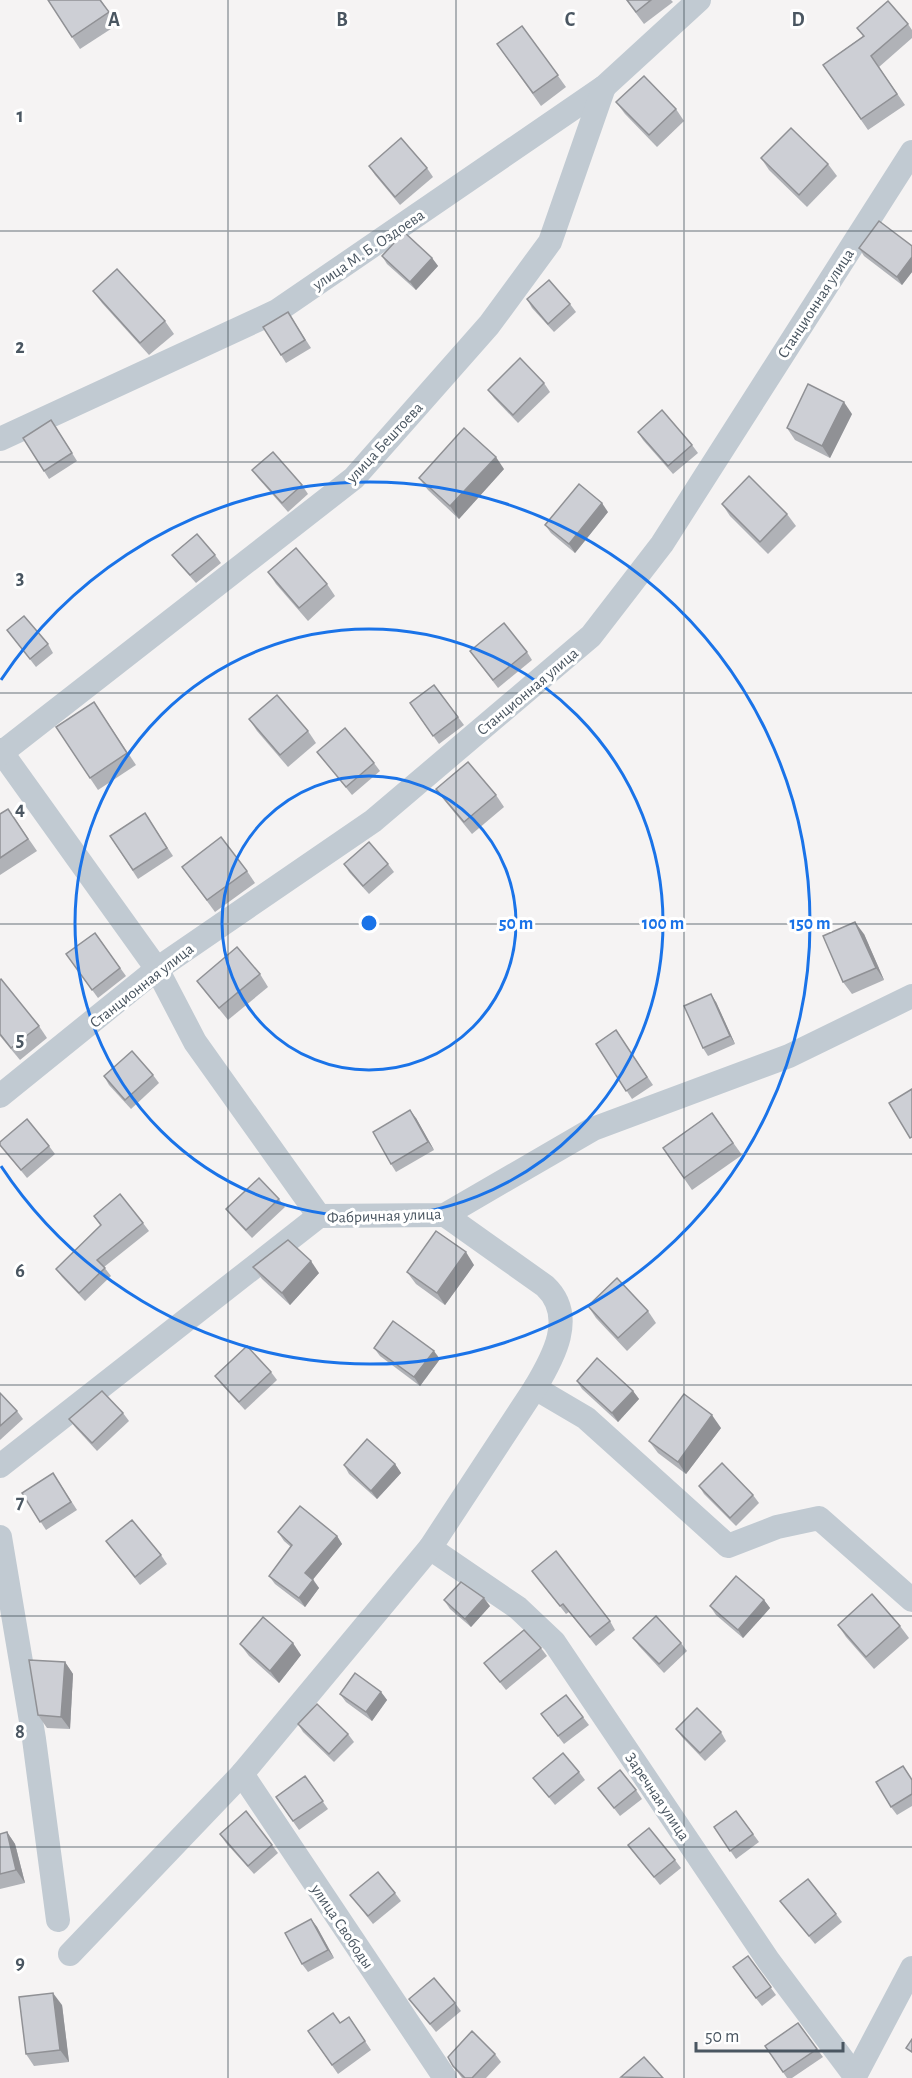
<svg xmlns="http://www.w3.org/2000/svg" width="912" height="2078" font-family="'Alegreya Sans',sans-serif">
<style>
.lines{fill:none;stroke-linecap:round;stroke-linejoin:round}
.street{stroke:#c1cad2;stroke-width:24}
.wall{fill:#b0b2b7}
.shaded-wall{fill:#909195}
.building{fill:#cdcfd5;stroke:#909195;stroke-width:1.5}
.grid{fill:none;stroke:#4a5661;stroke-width:1.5;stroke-opacity:0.55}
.ring{fill:none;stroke:#1a73e8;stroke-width:3}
.labels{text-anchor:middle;stroke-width:6;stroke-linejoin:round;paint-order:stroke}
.street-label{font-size:16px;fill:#4a5661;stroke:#fff}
.grid-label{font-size:20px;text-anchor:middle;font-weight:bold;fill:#4a5661;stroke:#fff;stroke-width:6;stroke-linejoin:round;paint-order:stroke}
.centre{fill:#1a73e8;stroke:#fff;stroke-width:3}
.ring-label{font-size:18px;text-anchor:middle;font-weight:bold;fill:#1a73e8;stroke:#fff;stroke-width:6;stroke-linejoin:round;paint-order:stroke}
</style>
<rect width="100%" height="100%" fill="#f5f3f3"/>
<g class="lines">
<!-- street -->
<g class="street">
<polyline points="0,439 277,311 604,87 699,0"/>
<polyline points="0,750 157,969 195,1042 319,1216"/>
<polyline points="0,754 354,478 489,325 550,242 604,87"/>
<polyline points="0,1096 157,969 373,821 591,636 662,544 912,152"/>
<polyline points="535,1388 586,1418 728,1546 777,1527 819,1518 912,1600"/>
<polyline points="0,1466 319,1216 445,1215 593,1129 789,1056 912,996"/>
<polyline points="0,1537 34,1739 58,1920"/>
<polyline points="430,1548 518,1608 554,1642 768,1960 855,2076"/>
<polyline points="242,1774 445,2078"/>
<path d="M70 1954 242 1774 430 1548 535 1388C553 1358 577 1316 545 1286L445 1215"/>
<polyline points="854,2078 912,1968"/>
</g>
</g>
<!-- wall -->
<g class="wall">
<polygon points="101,0 117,25 80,49 72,37"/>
<polygon points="626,0 671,0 673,2 644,24"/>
<polygon points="908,24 912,30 912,38 879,67 905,105 868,130 823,65 863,36 857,28"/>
<polygon points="522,26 566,87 541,106 497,44"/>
<polygon points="616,102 676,109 684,121 657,147 625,114"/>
<polygon points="761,158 828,164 837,176 807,207 769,170"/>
<polygon points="369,166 427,168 433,177 400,205 375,175"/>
<polygon points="912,246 912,272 902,285 864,256 859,248"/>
<polygon points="382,256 432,258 438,266 416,290 387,264"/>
<polygon points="93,291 165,321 174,334 149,355 102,303"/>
<polygon points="527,299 570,304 576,312 554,332 532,308"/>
<polygon points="288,312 311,348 286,363 281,355"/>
<polygon points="544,383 550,392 518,423 494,398 488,390"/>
<polygon points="852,414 830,458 795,440 787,428"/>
<polygon points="57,429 77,461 49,479 44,471"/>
<polygon points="638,432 692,445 698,453 673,474 643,440"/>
<polygon points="504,469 459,519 428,490 419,478"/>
<polygon points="252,470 302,485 308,494 288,512 258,478"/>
<polygon points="722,504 787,514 796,526 768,554 730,516"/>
<polygon points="608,512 575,553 551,533 545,525"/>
<polygon points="172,555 215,555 221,563 196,583 178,563"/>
<polygon points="268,572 327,584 335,596 308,621 276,584"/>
<polygon points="7,630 48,644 53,653 36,667"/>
<polygon points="470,651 527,652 532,660 498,688"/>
<polygon points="434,685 464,725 439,744 410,703"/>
<polygon points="94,702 136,765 98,790 90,778"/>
<polygon points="249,719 308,731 316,743 288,767 257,731"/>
<polygon points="317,752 374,763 380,771 352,795"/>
<polygon points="436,789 496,795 504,807 472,834 445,801"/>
<polygon points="8,809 37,851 0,875 0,814"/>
<polygon points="145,813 173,856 138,879 110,836"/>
<polygon points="344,864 388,864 394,872 369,894 349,872"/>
<polygon points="182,867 247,871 255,883 215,912"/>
<polygon points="95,933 126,976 98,998 66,954"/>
<polygon points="864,934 884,980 852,994 843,982"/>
<polygon points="260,974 268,987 228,1020 206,993 197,981"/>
<polygon points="0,980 39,1026 47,1038 20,1060 0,1036"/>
<polygon points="716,1002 735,1044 708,1056 703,1048"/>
<polygon points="616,1030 653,1085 632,1099 596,1044"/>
<polygon points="153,1075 159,1083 131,1109 109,1085 104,1076"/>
<polygon points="712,1113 742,1155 692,1190 663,1148"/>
<polygon points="416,1118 434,1150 396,1172 391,1164"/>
<polygon points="0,1145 49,1146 55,1154 27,1178"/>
<polygon points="279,1199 285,1207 252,1238 232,1217 226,1209"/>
<polygon points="94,1216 143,1223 149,1231 104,1267 111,1276 85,1301 62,1277 56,1269 101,1226"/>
<polygon points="474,1265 445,1305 416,1284 407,1272"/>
<polygon points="253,1267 319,1273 290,1305 262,1279"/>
<polygon points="588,1306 648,1311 656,1323 627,1351 596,1318"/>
<polygon points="374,1348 440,1359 420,1386 380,1356"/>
<polygon points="271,1372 277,1380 245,1410 221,1384 215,1376"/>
<polygon points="577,1381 633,1391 639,1399 618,1422 582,1389"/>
<polygon points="0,1393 17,1411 23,1419 0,1440"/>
<polygon points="123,1413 129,1421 97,1451 75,1427 69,1419"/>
<polygon points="721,1428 686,1474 658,1453 649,1441"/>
<polygon points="395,1464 401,1473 377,1499 349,1474 344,1465"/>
<polygon points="59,1482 77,1510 46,1530 22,1493"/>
<polygon points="699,1486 753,1495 759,1503 736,1526 704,1494"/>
<polygon points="278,1532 337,1536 342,1544 313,1579 319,1588 305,1607 275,1584 269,1576 291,1547 284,1541"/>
<polygon points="106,1541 161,1555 167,1564 140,1585"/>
<polygon points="532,1571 610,1621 615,1630 596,1646 569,1612 566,1614"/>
<polygon points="444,1600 490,1606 471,1627 450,1609"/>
<polygon points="764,1600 770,1608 743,1638 716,1615 710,1606"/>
<polygon points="838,1625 900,1626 909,1638 874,1669 846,1637"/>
<polygon points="633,1638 681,1643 687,1651 664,1673 639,1646"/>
<polygon points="240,1644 301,1655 279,1683 249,1656"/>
<polygon points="541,1648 547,1656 506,1690 484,1663"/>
<polygon points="65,1662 73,1674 70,1729 47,1728 38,1715"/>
<polygon points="381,1692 387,1700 372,1721 346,1702 340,1694"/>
<polygon points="541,1714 583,1717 589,1725 564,1744"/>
<polygon points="298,1724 348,1734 354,1742 334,1762 303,1732"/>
<polygon points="676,1729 721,1732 726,1741 705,1761 682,1737"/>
<polygon points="579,1772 585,1780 555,1805 533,1778"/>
<polygon points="305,1776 328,1809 299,1830 276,1797"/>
<polygon points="912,1779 912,1806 897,1815 891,1807"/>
<polygon points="598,1788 636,1790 642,1799 620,1816"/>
<polygon points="736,1811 759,1842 736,1859 714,1827"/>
<polygon points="7,1832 15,1844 25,1883 0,1889 0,1834"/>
<polygon points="220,1834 272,1845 278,1853 254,1874 226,1843"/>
<polygon points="628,1845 675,1860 681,1868 660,1885"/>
<polygon points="395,1893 401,1901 373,1924 350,1895"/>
<polygon points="780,1901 836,1914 842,1922 815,1944"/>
<polygon points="311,1919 317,1927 334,1958 308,1972 302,1964"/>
<polygon points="748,1956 776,1995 762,2006 739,1976"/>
<polygon points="409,1999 455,2003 461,2011 436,2032"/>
<polygon points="62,2005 69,2062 34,2066 26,2054"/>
<polygon points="349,2017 371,2050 338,2074 308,2031 340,2023"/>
<polygon points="798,2023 823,2057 792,2078 787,2078 765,2046"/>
<polygon points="495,2054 501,2062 486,2078 462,2078 453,2066"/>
</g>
<!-- shaded-wall -->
<g class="shaded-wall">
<polygon points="912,257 912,272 902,285 897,277"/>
<polygon points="432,258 438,266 416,290 410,282"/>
<polygon points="844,402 852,414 830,458 822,446"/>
<polygon points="496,457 504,469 459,519 450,506"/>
<polygon points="602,503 608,512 575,553 569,544"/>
<polygon points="855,922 864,934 884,980 876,968"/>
<polygon points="711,994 716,1002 735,1044 730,1036"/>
<polygon points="410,1110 416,1118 434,1150 428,1142"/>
<polygon points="466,1252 474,1265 445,1305 437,1293"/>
<polygon points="311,1261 319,1273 290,1305 282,1293"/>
<polygon points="434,1351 440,1359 420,1386 414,1377"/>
<polygon points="633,1391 639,1399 618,1422 612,1413"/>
<polygon points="712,1415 721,1428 686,1474 678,1462"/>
<polygon points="395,1464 401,1473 377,1499 371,1491"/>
<polygon points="337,1536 342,1544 311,1582 305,1573"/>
<polygon points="313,1580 319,1588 305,1607 299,1598"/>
<polygon points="484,1598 490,1606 471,1627 465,1619"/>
<polygon points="764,1600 770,1608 743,1638 738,1630"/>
<polygon points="293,1643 301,1655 279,1683 270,1671"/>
<polygon points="65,1662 73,1674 70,1729 61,1717"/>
<polygon points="381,1692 387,1700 372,1721 366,1712"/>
<polygon points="7,1832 15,1844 25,1883 16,1870"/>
<polygon points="311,1919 317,1927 334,1958 328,1950"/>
<polygon points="53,1993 62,2005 69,2062 60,2050"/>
</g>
<!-- building -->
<g class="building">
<polygon points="48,0 100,0 109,12 72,37"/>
<polygon points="627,0 651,0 636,12"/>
<polygon points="888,1 908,24 871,56 897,94 861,119 823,65 864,36 857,28"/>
<polygon points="522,26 558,75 533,93 497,44"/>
<polygon points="644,76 676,109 649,135 616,102"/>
<polygon points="791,128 828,164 799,195 761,158"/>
<polygon points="401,138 427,168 395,197 369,166"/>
<polygon points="879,221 912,246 912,257 897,277 859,248"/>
<polygon points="404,232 432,258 410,282 382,256"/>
<polygon points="117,269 165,321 140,343 93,291"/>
<polygon points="549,280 570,304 548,324 527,299"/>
<polygon points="288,312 305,340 281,355 263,327"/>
<polygon points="520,358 544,383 513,415 488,390"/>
<polygon points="808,384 844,402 822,446 787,428"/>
<polygon points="662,410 692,445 668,466 638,432"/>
<polygon points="51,420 72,453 44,471 23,438"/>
<polygon points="464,428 496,457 450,506 419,478"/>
<polygon points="273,452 302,485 282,503 252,470"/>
<polygon points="749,476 787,514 760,542 722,504"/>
<polygon points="579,484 602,503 569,544 545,525"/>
<polygon points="197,534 215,555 190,575 172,555"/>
<polygon points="296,548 327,584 299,608 268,572"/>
<polygon points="24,616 48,644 30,659 7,630"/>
<polygon points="504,623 527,652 493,680 470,651"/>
<polygon points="434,685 458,717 433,736 410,703"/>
<polygon points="277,695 308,731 280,755 249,719"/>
<polygon points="94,702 127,753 90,778 56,727"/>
<polygon points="345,728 374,763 346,787 317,752"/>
<polygon points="468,762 496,795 464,822 436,789"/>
<polygon points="8,809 28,839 0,858 0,814"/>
<polygon points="145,813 167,848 133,870 110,836"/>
<polygon points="221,837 247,871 207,900 182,867"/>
<polygon points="369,842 388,864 363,886 344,864"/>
<polygon points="855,922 876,968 843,982 823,936"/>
<polygon points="95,933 120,968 92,990 66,954"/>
<polygon points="237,947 260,974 219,1008 197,981"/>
<polygon points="1,979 39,1026 11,1048 0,1034 0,980"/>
<polygon points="711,994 730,1036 703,1048 684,1006"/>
<polygon points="616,1030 647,1077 626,1091 596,1044"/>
<polygon points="132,1051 153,1075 125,1100 104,1076"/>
<polygon points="912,1089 912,1137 910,1138 889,1103"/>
<polygon points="410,1110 428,1142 391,1164 373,1132"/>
<polygon points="712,1113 733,1143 684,1178 663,1148"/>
<polygon points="27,1119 49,1146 21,1170 0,1145 0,1142"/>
<polygon points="259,1178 279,1199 246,1230 226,1209"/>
<polygon points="120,1194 143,1223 97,1260 105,1268 79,1293 56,1269 101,1225 94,1216"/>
<polygon points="436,1231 466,1252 437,1293 407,1272"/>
<polygon points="288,1240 311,1261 282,1293 253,1267"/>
<polygon points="617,1278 648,1311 618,1338 588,1306"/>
<polygon points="393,1321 434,1351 414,1377 374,1348"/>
<polygon points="247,1346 271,1372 239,1402 215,1376"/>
<polygon points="597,1358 633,1391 612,1413 577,1381"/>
<polygon points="102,1391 123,1413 92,1443 69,1419"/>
<polygon points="0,1393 17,1411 0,1426"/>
<polygon points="684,1394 712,1415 678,1462 649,1441"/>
<polygon points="367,1439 395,1464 371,1491 344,1465"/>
<polygon points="722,1463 753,1495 730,1518 699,1486"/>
<polygon points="53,1473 71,1502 40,1522 22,1493"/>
<polygon points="300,1506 337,1536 305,1573 313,1580 299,1598 269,1576 292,1545 278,1532"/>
<polygon points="132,1520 161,1555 135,1577 106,1541"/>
<polygon points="556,1551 610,1621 590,1637 563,1604 560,1606 532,1571"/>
<polygon points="736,1576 764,1600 738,1630 710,1606"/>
<polygon points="461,1582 484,1598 465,1619 444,1600"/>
<polygon points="872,1594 900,1626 866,1657 838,1625"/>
<polygon points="656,1616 681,1643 659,1664 633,1638"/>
<polygon points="263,1617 293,1643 270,1671 240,1644"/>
<polygon points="524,1630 541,1648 500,1682 484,1663"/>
<polygon points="29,1660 65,1662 61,1717 38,1715"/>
<polygon points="355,1673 381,1692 366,1712 340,1694"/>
<polygon points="566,1695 583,1717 558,1736 541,1714"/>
<polygon points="317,1704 348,1734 329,1754 298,1724"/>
<polygon points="697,1708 721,1732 700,1753 676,1729"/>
<polygon points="563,1753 579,1772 549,1797 533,1778"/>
<polygon points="903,1766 912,1780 912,1794 891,1807 876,1782"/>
<polygon points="620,1770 636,1790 614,1808 598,1788"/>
<polygon points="305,1776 323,1801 293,1821 276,1797"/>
<polygon points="246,1811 272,1845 248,1866 220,1834"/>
<polygon points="736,1811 753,1834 730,1851 714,1827"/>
<polygon points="649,1828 675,1860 654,1877 628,1845"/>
<polygon points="7,1832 16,1870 0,1874 0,1834"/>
<polygon points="378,1872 395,1893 368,1916 350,1895"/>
<polygon points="808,1879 836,1914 809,1936 780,1901"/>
<polygon points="311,1919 328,1950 302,1964 285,1933"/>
<polygon points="748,1956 771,1987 756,1998 733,1967"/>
<polygon points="434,1978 455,2003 430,2024 409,1999"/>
<polygon points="53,1993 60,2050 26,2054 19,1997"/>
<polygon points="333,2013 340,2023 349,2017 365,2041 332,2065 308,2031"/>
<polygon points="798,2023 817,2049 783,2072 765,2046"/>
<polygon points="472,2031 495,2054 472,2078 465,2078 453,2066 448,2057"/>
<polygon points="912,2039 912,2052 906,2048"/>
<polygon points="644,2057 663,2078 621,2077"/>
</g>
<!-- grid -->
<path class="grid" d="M228 0V2078M456 0V2078M684 0V2078M0 231H912M0 462H912M0 693H912M0 924H912M0 1154H912M0 1385H912M0 1616H912M0 1847H912"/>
<!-- distance rings -->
<g class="ring">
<circle cx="369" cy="923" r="147"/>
<circle cx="369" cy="923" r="294"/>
<path d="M1 680A441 441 0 1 1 1 1166"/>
</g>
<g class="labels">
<!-- street labels -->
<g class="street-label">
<text transform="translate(368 249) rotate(-34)" y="6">улица М. Б. Оздоева</text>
<text transform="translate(815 303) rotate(-57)" y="6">Станционная улица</text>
<text transform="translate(384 442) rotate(-47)" y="6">улица Бештоева</text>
<text transform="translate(527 691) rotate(-40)" y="6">Станционная улица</text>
<text transform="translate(141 985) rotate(-38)" y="6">Станционная улица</text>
<text transform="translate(384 1215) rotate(-2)" y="6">Фабричная улица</text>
<text transform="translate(658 1796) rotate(56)" y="6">Заречная улица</text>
<text transform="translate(343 1926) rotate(56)" y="6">улица Свободы</text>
</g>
</g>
<g class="grid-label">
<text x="114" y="26">A</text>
<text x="342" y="26">B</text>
<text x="570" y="26">C</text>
<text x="798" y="26">D</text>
<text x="20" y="122">1</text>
<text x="20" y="353">2</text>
<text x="20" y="584">3</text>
<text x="20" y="815">4</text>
<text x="20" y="1046">5</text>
<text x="20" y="1277">6</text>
<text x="20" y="1508">7</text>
<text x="20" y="1738">8</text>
<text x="20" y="1969">9</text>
</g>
<circle cx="369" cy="923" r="9" class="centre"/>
<g class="ring-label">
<text x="516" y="929">50 m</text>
<text x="663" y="929">100 m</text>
<text x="810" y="929">150 m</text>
</g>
<!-- scale -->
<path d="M696 2042v9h147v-9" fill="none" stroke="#4a5661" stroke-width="3"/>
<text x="705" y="2042" font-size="18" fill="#4a5661" stroke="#ffffff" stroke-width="4.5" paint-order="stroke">50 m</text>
</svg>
